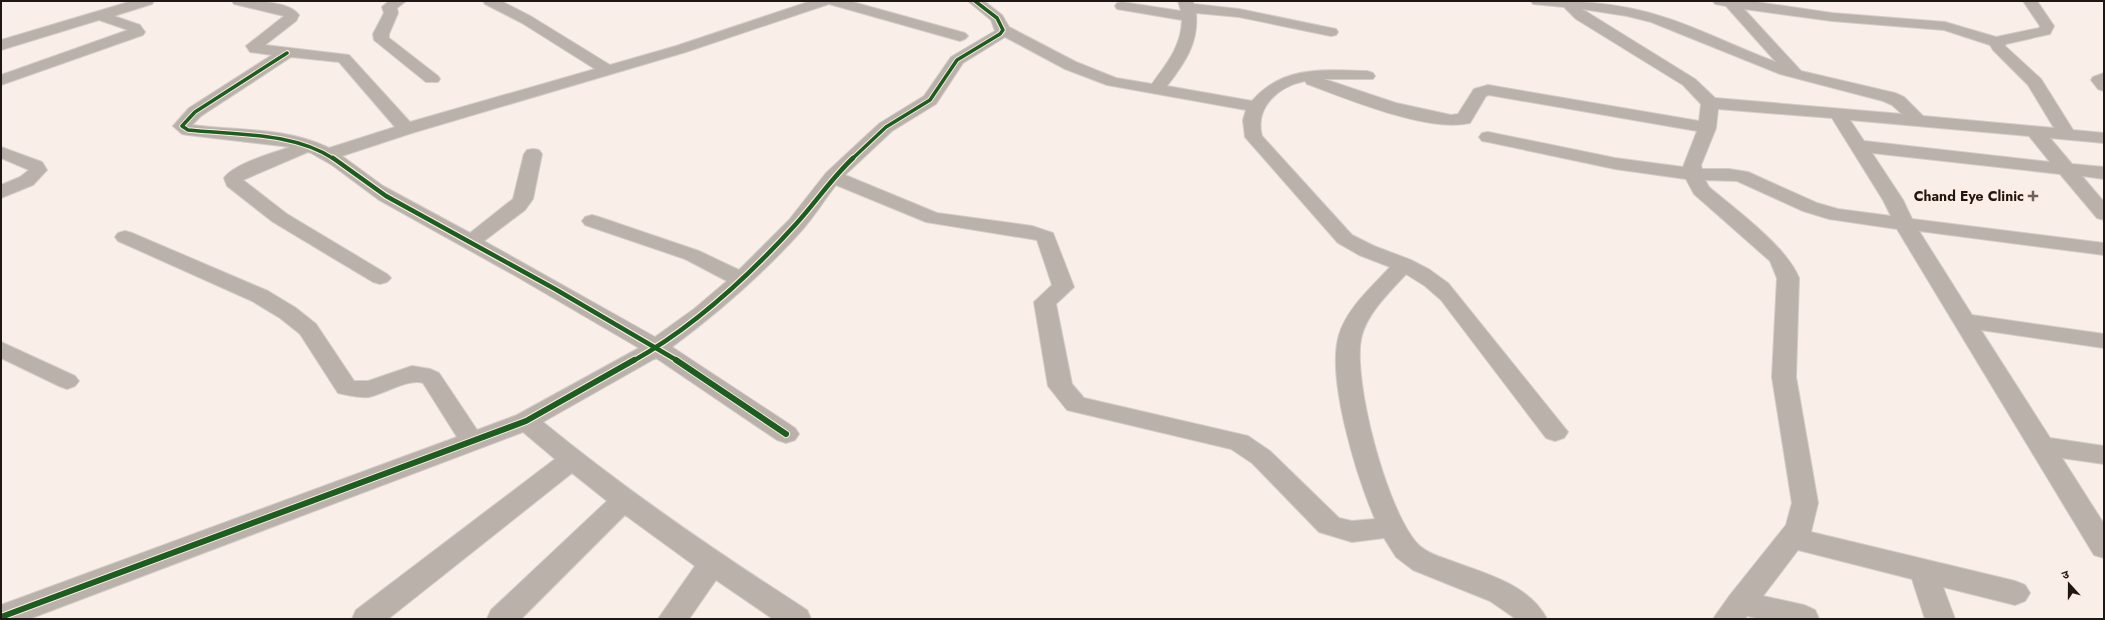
<svg xmlns="http://www.w3.org/2000/svg" width="2105" height="620" font-family="Jost,'Noto Sans Devanagari',sans-serif">
<style>
.lines{fill:none;stroke-linecap:round;stroke-linejoin:round}
.street-casing{stroke:#d4ccc8;stroke-width:2}
.street{fill:#bab1ab;fill-rule:evenodd}
.cycleway-far2-casing{stroke:#ffece2;stroke-width:5.5}
.cycleway-far1-casing{stroke:#ffece2;stroke-width:7}
.cycleway-casing{stroke:#ffece2;stroke-width:8}
.cycleway-far2{stroke:#1b5e20;stroke-width:3.5}
.cycleway-far1{stroke:#1b5e20;stroke-width:4.5}
.cycleway{stroke:#1b5e20;stroke-width:6}
.poi-dot{fill:#6b625e;stroke:#ffece2;stroke-width:1.5}
.labels{text-anchor:middle;stroke-width:3.5;stroke-linejoin:round;paint-order:stroke}
.poi-label{font-size:14px;font-weight:bold;fill:#1f1713;stroke:#ffece2;text-anchor:end}
</style>
<rect width="100%" height="100%" fill="#f9eee8"/>
<g class="lines">
<defs>
<g id="street">
<polygon points="132,1 154,1 152,4 114,16 140,25 145,32 143,35 1,85 1,75 128,30 99,20 1,50 1,40"/>
<path d="M232 1C249 1 289 0 299 15L296 21 265 45 349 55 410 122 595 69 522 23 485 4 483 1H501L532 17 610 65 676 46 811 1H849L965 33 968 36 965 39 960 41 829 4 686 52 412 133 342 156 383 186 470 233 513 199 524 154 527 150 533 149 539 150 542 154 533 199 525 210 484 241 655 337 694 309 727 281 685 259 585 225 582 221 585 217 592 215 599 217 699 251 739 270 789 220 826 173 869 133 880 123 924 96 951 57 995 31 991 20 968 1H984L1002 15 1009 27 1076 62 1116 78 1152 84C1167 63 1181 47 1182 20L1117 9 1115 6 1117 3 1122 2 1181 11 1178 1H1192L1194 4 1239 9 1336 29 1338 32 1336 35 1331 36 1239 17 1196 13C1199 43 1184 64 1167 86L1252 101C1283 65 1324 70 1367 71L1373 73 1375 76 1373 79H1324L1396 103 1451 115 1458 114 1474 89 1488 85 1699 121 1701 104 1683 85 1576 19 1564 7 1533 4 1531 1C1576 1 1616 2 1660 16 1700 28 1737 48 1776 62L1726 6 1715 4 1713 1H1750L1832 13 1945 22 1996 37 2039 28 2040 26 2023 1H2037L2054 26 2050 34 2006 44 2005 46 2041 79 2073 130 2104 133V143L2050 138 2072 164 2104 167V179L2082 176 2104 202V220L2097 218 2060 174 1872 153 1903 200 1912 219 2104 243V255L1919 231 1972 315 2104 334V348L1981 330 2050 438 2104 446V464L2062 458 2104 524V558L2094 555 1897 229 1829 219 1803 211 1737 181 1705 180 1709 187C1736 210 1786 246 1799 278L1796 377 1818 503 1811 532 2015 581 2025 585 2030 593 2025 601 2015 605 1943 587 1955 619H1925L1912 579 1798 550 1763 596 1804 605 1815 610 1819 619H1760L1747 616 1745 619H1713L1730 595 1786 525 1792 503 1772 377 1777 278 1770 261 1694 194 1686 179 1615 169 1488 142 1482 141 1479 137 1482 133 1488 132 1615 158 1683 167 1697 131 1489 95 1486 96 1470 123C1428 133 1348 99 1307 84L1305 81C1279 86 1254 107 1262 136L1352 235 1374 246 1411 260 1430 270 1448 283 1568 432 1564 438 1555 441 1546 438 1441 300 1425 286 1406 274C1390 292 1369 311 1362 335 1350 375 1389 521 1421 547 1431 555 1444 558 1457 563 1490 575 1530 586 1547 619H1516L1490 601 1413 570 1396 557 1384 538 1352 542 1319 532 1252 463 1231 449 1067 410 1048 386 1034 302 1052 285 1037 240 926 222 836 185C825 199 815 215 803 229 764 273 719 312 672 347L795 428 799 434 795 440 786 443 777 440 656 358 543 422C627 491 715 551 807 610L811 619H773L716 580 689 619H658L695 566 625 515 521 619H487L491 610 607 501 572 473 388 619H352L356 610 555 459 523 432 29 619H1V605L457 437 423 383C409 378 384 394 369 397 358 398 348 395 338 393L300 334 280 318 252 301 118 241 115 237 118 233 125 231 132 233 268 291 296 308 316 324 354 381H368L412 366 430 369 439 373 477 430 517 415 639 348 514 275 379 200 332 165 311 153 308 152 243 180 287 214 387 274 391 278 387 282 380 284 373 282 273 222 227 186 224 178C233 164 273 153 290 147L188 135 182 134 173 126 189 108 272 55 250 52 246 46 284 16 234 4ZM1582 9 1627 16 1651 22 1780 74 1883 101 1892 105 1902 114 1715 98 1695 79ZM1744 9 1832 21 1944 30 1990 45 1993 50 2028 85 2054 128 1923 116 1904 97 1895 93 1801 71ZM1005 37 1065 69 1107 85 1246 110 1243 120 1245 137 1338 243 1359 255 1390 267C1372 287 1347 308 1339 335 1326 378 1357 477 1375 519L1352 521 1339 518 1270 451 1248 436 1084 398 1072 384 1056 304 1074 287 1053 233 1032 226 937 213 845 175 892 131 936 104 963 63ZM291 57 339 62 395 127 329 148C288 127 237 131 192 125L201 116ZM1718 109 1832 118 1883 200 1891 216 1838 209 1817 203 1748 172 1729 169H1702L1701 165 1716 128ZM1850 120 2029 136 2050 162 1864 141Z"/>
<polygon points="389,1 406,1 397,8 398,13 389,34 389,38 438,76 440,79 438,82 426,82 374,40 373,34 384,13 382,7"/>
<polygon points="2104,73 2104,91 2098,89 2091,80 2093,77"/>
<polygon points="1,147 42,162 47,170 33,185 1,198 1,185 20,177 29,170 1,158"/>
<polygon points="1,342 75,376 79,381 75,386 67,389 59,386 1,358"/>
</g>
</defs>
<!-- street casing -->
<use href="#street" class="street-casing"/>
<!-- street -->
<use href="#street" class="street"/>
<defs>
<g id="cycleway-far2">
<path d="M287 53 195 112 182 126 188 130C236 135 293 132 334 159"/>
<polyline points="852,159 886,127 930,100 957,60 1000,34 1003,30 997,18 975,1"/>
</g>
<g id="cycleway-far1">
<polyline points="333,158 386,196 555,289 678,361"/>
<path d="M633 361C694 327 748 277 796 224 816 202 831 179 853 158"/>
</g>
<g id="cycleway">
<polyline points="676,360 786,434"/>
<polyline points="1,617 526,421 634,360"/>
</g>
</defs>
<!-- cycleway-far2 casing -->
<use href="#cycleway-far2" class="cycleway-far2-casing"/>
<!-- cycleway-far1 casing -->
<use href="#cycleway-far1" class="cycleway-far1-casing"/>
<!-- cycleway casing -->
<use href="#cycleway" class="cycleway-casing"/>
<!-- cycleway-far2 -->
<use href="#cycleway-far2" class="cycleway-far2"/>
<!-- cycleway-far1 -->
<use href="#cycleway-far1" class="cycleway-far1"/>
<!-- cycleway -->
<use href="#cycleway" class="cycleway"/>
</g>
<!-- markers -->
<path class="poi-dot" d="M2031 190h4v4h4v4h-4v4h-4v-4h-4v-4h4z"/>
<g class="labels">
<!-- poi labels -->
<g class="poi-label">
<text x="2024" y="201">Chand Eye Clinic</text>
</g>
</g>
<!-- border -->
<rect width="2105" height="620" fill="none" stroke="#1f1713" stroke-width="4"/>
<!-- north arrow -->
<g transform="translate(2069 584) rotate(339)" stroke="#ffece2" stroke-width="3" paint-order="stroke">
<path d="M0-3L7 15L0 10L-7 15Z" fill="#1f1713"/>
<text y="-6" font-size="11" font-weight="bold" text-anchor="middle" fill="#1f1713">उ</text>
</g>
</svg>
